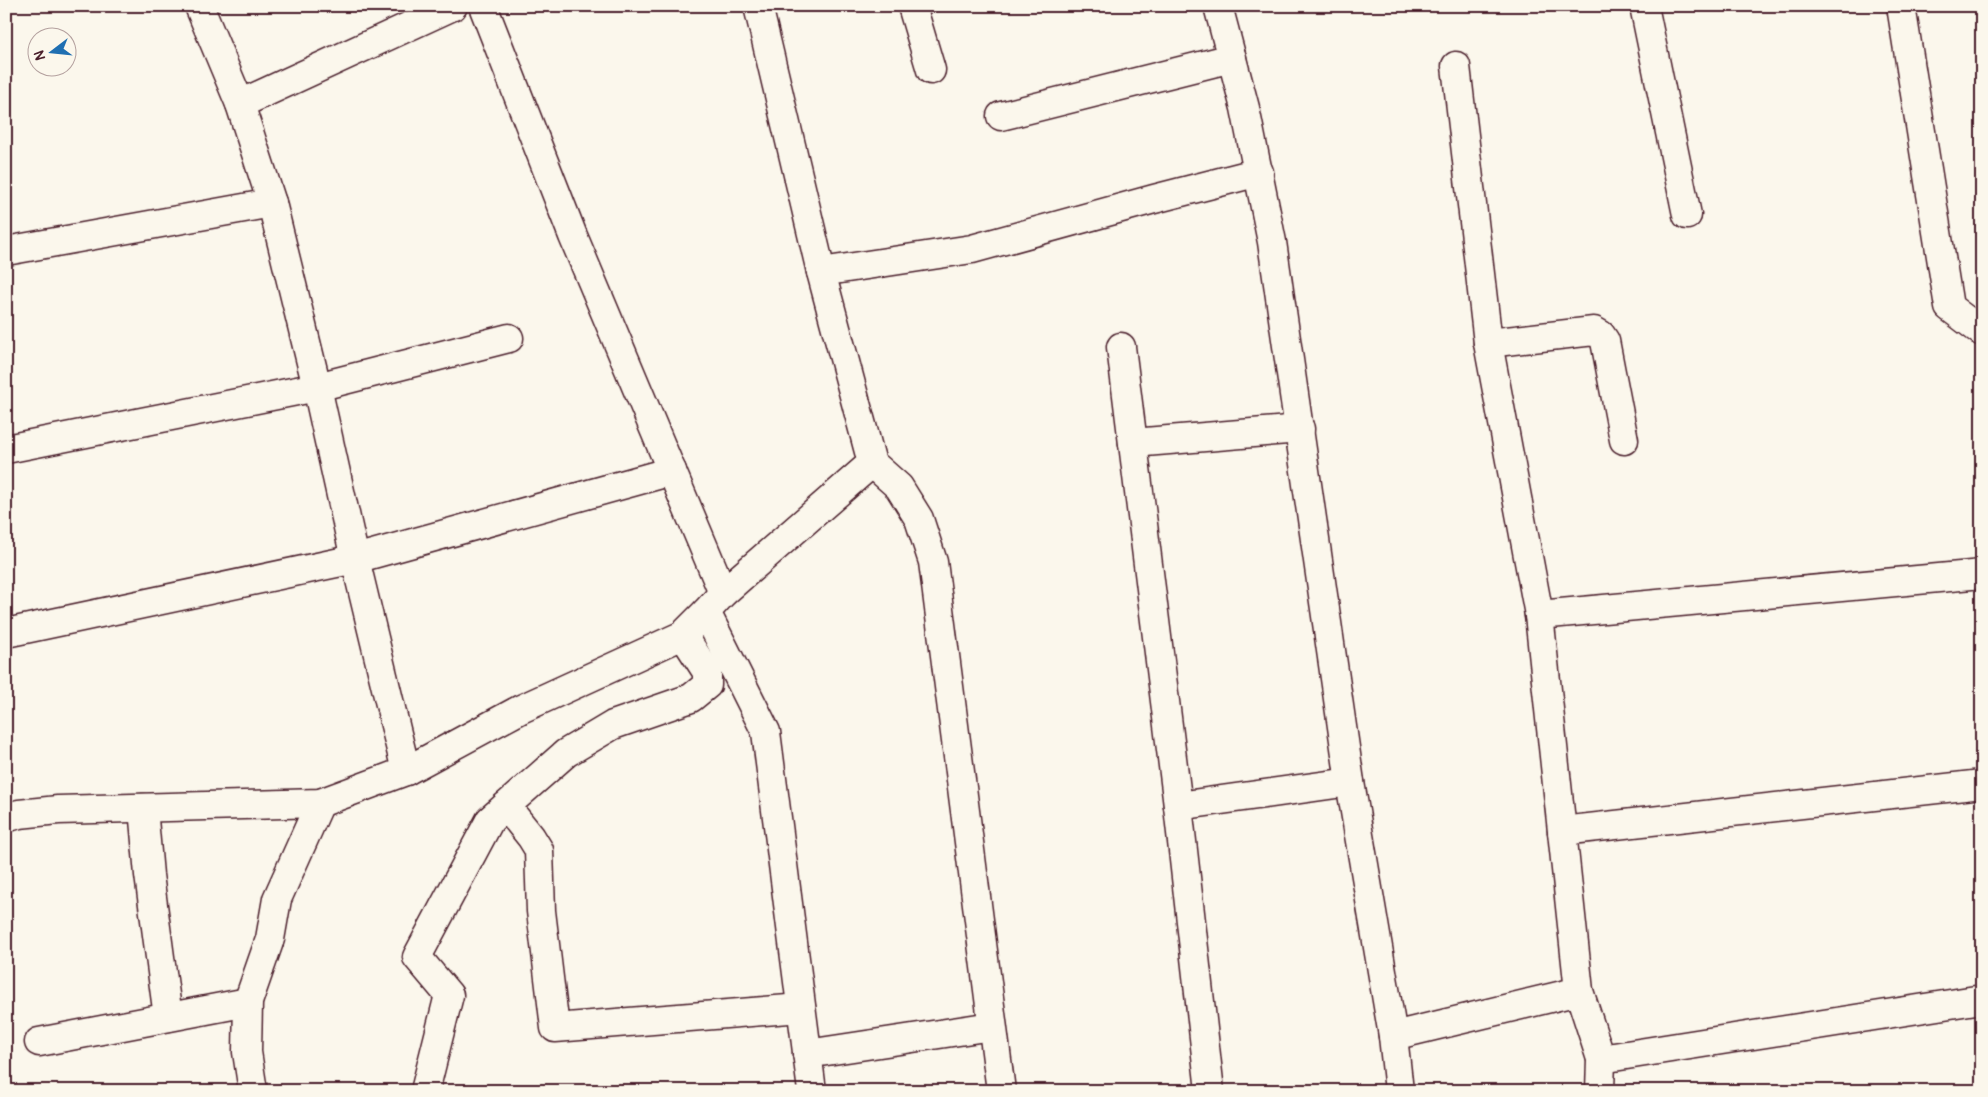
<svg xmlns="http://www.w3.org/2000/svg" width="1988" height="1097" font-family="Pangolin,sans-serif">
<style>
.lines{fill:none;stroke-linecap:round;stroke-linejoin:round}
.minor-casing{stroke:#4a1f2b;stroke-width:31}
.minor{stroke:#fbf7ec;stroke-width:28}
</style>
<rect width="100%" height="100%" fill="#fbf7ec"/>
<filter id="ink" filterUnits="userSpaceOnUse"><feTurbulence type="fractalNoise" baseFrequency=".02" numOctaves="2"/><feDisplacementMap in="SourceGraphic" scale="10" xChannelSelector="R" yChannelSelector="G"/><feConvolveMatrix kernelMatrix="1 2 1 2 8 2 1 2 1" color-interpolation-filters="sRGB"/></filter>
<g filter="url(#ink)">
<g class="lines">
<defs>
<g id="minor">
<polyline points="199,6 240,104 272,203 317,387 355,559 406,771"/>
<polyline points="483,6 573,236 723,593"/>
<polyline points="758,6 821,272 872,463 899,487 919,519 933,562 1001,1091"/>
<polyline points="912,6 931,70"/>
<polyline points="1218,6 1245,108 1272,242 1350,782 1393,1036 1399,1091"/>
<polyline points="1644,6 1687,215"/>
<polyline points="1901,6 1949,307 1982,332"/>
<polyline points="1456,66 1488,343 1539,615 1579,991 1601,1059 1600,1091"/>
<polyline points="240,104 453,6"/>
<polyline points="1001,116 1232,58"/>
<polyline points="6,251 272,203"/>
<polyline points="821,272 972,249 1154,199 1259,172"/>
<polyline points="1488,343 1594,331 1601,335 1605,341 1624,440"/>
<polyline points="1121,347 1178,806 1210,1091"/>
<polyline points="1133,443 1300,429"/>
<polyline points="6,449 317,387 509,338"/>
<polyline points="1539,615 1982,574"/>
<polyline points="6,633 355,559 672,471"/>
<polyline points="506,806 531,837 539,850 541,911 555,1028 801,1008"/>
<polyline points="1178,806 1350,782"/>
<polyline points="143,808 149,875 168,1017"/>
<polyline points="6,818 19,814 58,810 320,803 406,771 521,709 683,635 706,612"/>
<polyline points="1562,831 1982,784"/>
<polyline points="1393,1036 1579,991"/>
<polyline points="39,1042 248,1002"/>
<polyline points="807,1054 992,1026"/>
<polyline points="1601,1059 1982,999"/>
<polyline points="253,1091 247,1052 248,1002 270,939 277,899 320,803"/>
<polyline points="425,1091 449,995 417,957 490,820 566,753 613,725 691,698 707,685 707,672 683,635"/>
<polyline points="812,1091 766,732 706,612 723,593 872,463"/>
</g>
</defs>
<!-- minor casing -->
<use href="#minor" class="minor-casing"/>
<!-- minor -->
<use href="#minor" class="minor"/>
</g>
</g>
<!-- margin -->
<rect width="1988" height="1097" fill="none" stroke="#fbf7ec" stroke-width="25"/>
<rect x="12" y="12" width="1963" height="1072" fill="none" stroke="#4a1f2b" stroke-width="2" filter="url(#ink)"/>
<!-- north arrow -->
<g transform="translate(52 52) rotate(254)"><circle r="24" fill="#fbf7ec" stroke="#b4a19f"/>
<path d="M0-4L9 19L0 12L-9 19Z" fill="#1f6fb2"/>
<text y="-8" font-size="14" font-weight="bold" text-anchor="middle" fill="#4a1f2b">N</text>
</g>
</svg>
